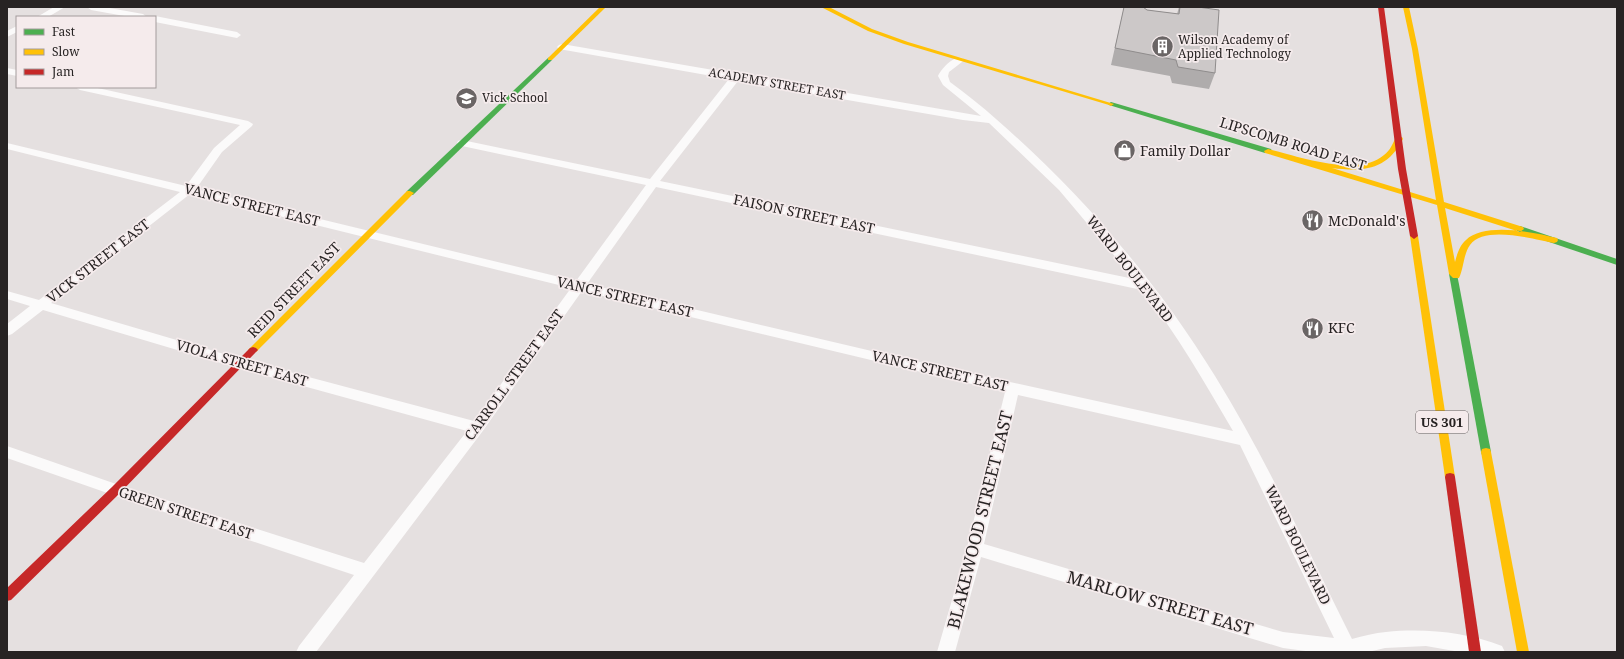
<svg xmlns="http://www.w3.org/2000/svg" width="1624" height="659" font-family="'Noto Serif',serif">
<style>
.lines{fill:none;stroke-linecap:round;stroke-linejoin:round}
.street{fill:#fbfafa;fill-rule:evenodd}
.fast{fill:#4caf50;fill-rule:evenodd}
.slow{fill:#ffc107;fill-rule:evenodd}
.jam{fill:#c62828;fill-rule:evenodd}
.wall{fill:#afacac}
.building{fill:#ccc8c8;stroke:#8f8c8c}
.labels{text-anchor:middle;stroke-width:3.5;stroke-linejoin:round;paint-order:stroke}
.far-poi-label{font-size:12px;fill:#272323;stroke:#f5ebec;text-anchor:start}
.far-street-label{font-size:12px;fill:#272323;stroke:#f5ebec}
.shield{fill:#f5ebec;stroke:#655f5f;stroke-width:1}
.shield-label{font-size:13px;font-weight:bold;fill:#272323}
.street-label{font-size:14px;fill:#272323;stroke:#f5ebec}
.poi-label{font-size:14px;fill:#272323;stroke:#f5ebec;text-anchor:start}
.near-street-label{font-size:17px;fill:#272323;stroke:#f5ebec}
</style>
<rect width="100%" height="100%" fill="#e5e0e0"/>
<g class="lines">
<!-- street -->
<g class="street">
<polygon points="54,7 65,7 48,17 37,17"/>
<polygon points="87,7 104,7 143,14 147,17 130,17 91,10"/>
<polygon points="155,16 237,32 241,35 237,38 155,22 155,17 153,17"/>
<polygon points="17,26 17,32 7,37 7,31"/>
<path d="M562 44 981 116 943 85 938 76C942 68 953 56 962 58L964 60 962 62 949 72 948 76 950 82C966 94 982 106 996 119 1081 193 1156 280 1215 376 1267 460 1308 551 1352 639 1363 636 1375 633 1386 632 1424 628 1466 632 1502 646L1505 652H1460L1426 646 1385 648 1368 652H1313L1283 648 981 557 955 652H937L967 548 1005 392 582 291 482 432 316 652H296L299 646 354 575 116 496 7 458V446L116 484 364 563 467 431 241 369 43 310 12 334 7 336V324L30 306 7 299V291L39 300 180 192 7 149V143L186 186 214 148 240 125 80 90 75 87H93L248 121 253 124 252 126 222 152 196 189 576 281 646 185 462 146 458 145 457 143 458 141 462 140 650 179 729 79 559 49 557 47 559 45ZM738 81 963 120 989 123 1059 190 1134 279 660 181ZM656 187 1142 290C1177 334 1205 383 1233 431L910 360 587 284ZM190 194 571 288 474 421 241 359 51 303ZM1018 395 1240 445 1334 638 1283 632 984 544Z"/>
<polygon points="7,68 17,70 17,76 7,74"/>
</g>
<!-- fast -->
<g class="fast">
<polygon points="550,57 552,58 552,60 413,195 407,195 406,193 407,191 548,58"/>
<polygon points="1111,102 1271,149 1272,151 1271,153 1265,153 1109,105 1108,104"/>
<polygon points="1520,226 1617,259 1617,265 1517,231 1516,229"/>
<polygon points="1453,271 1457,274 1491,452 1490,455 1486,456 1482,455 1481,452 1449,274"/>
</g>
<!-- slow -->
<g class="slow">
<polygon points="600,7 606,7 552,60 548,60 548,58"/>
<polygon points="821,7 829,7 872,29 908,42 1114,104 1111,106 1109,105 904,44 868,31"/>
<path d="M1403 7H1409L1418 49 1444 202 1523 227 1524 229 1520 232 1517 231 1445 208 1455 262C1457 254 1460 245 1466 240 1484 222 1534 232 1557 238L1558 240 1557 242 1554 243C1533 239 1484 225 1470 245 1463 255 1464 268 1459 278H1453L1449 274 1437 205 1265 153 1264 151 1268 149C1297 156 1358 178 1384 155 1390 151 1393 143 1396 137H1402L1403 139C1387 170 1364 172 1332 168L1436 200 1412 49Z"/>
<polygon points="407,191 410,191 414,193 256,352 250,352 248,350"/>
<polygon points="1414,233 1418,236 1455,477 1454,480 1450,481 1446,480 1445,477 1410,236"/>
<polygon points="1486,448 1490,449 1491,452 1529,652 1517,652 1481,452 1482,449"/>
</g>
<!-- jam -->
<g class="jam">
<polygon points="1378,7 1384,7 1406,169 1418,236 1414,239 1410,236 1398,169"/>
<polygon points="253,347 256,348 258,350 256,352 120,493 11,600 7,601 7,588 112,487 250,348"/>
<polygon points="1450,473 1454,474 1455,477 1481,652 1469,652 1445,477 1446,474"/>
</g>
</g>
<!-- wall -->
<polygon class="wall" points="1124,7 1177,14 1179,7 1198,7 1215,73 1209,89 1172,83 1170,76 1111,65"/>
<!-- building -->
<polygon class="building" points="1124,7 1143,7 1147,10 1179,14 1180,7 1198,7 1219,10 1215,73 1178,67 1176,60 1115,48"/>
<!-- icons -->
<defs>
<symbol id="building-disc" viewBox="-11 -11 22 22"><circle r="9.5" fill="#6a6565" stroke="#f5ebec"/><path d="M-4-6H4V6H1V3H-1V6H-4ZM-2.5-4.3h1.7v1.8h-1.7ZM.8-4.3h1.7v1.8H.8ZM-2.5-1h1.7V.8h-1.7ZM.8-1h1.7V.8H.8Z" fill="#fff"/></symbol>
<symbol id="school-disc" viewBox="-11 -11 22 22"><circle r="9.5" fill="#6a6565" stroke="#f5ebec"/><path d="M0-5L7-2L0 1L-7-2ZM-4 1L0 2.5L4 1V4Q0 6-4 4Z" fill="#fff"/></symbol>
<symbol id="shop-disc" viewBox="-11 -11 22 22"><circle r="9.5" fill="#6a6565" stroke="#f5ebec"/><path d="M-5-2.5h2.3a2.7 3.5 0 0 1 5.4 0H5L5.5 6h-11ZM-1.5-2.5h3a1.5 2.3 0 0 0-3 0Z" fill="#fff"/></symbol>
<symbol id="restaurant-disc" viewBox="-11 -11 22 22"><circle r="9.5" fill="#6a6565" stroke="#f5ebec"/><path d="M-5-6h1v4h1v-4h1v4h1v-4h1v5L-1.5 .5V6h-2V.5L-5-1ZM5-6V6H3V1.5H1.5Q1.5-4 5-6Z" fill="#fff"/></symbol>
</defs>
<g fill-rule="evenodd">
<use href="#building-disc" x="1150" y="34" width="25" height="25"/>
<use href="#school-disc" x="454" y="86" width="25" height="25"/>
<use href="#shop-disc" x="1112" y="138" width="25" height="25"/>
<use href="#restaurant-disc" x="1300" y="208" width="25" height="25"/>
<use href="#restaurant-disc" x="1300" y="316" width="25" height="25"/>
</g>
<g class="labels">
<!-- far-poi labels -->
<g class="far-poi-label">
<text x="1178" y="44">Wilson Academy of<tspan x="1178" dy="14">Applied Technology</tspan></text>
<text x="482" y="102">Vick School</text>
</g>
<!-- far-street labels -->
<g class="far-street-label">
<text transform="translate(777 84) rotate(10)" y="4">ACADEMY STREET EAST</text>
</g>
<!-- shield labels -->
<rect class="shield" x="1416" y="411" width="52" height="22" rx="3"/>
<g class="shield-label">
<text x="1442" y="427">US 301</text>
</g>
<!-- street labels -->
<g class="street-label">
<text transform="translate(1293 144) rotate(17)" y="5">LIPSCOMB ROAD EAST</text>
<text transform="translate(252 205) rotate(14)" y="5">VANCE STREET EAST</text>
<text transform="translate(804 214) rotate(12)" y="5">FAISON STREET EAST</text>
<text transform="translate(98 261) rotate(-38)" y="5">VICK STREET EAST</text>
<text transform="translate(1130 269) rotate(52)" y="5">WARD BOULEVARD</text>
<text transform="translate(294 290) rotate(-46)" y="5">REID STREET EAST</text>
<text transform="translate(625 297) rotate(13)" y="5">VANCE STREET EAST</text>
<text transform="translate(242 363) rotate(16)" y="5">VIOLA STREET EAST</text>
<text transform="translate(940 371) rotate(13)" y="5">VANCE STREET EAST</text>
<text transform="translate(514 375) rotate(-54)" y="5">CARROLL STREET EAST</text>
<text transform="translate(186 513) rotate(18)" y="5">GREEN STREET EAST</text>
<text transform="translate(1298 545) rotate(64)" y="5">WARD BOULEVARD</text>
</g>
<!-- poi labels -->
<g class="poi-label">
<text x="1140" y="156">Family Dollar</text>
<text x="1328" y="226">McDonald's</text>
<text x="1328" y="333">KFC</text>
</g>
<!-- near-street labels -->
<g class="near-street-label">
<text transform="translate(980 520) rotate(-76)" y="6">BLAKEWOOD STREET EAST</text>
<text transform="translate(1160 603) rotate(16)" y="6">MARLOW STREET EAST</text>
</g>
</g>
<!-- border -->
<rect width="1624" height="659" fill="none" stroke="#272323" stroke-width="16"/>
<!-- legend -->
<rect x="16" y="16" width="140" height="72" fill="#f5ebec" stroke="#a39b9c"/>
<rect x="24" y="29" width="20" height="6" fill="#4caf50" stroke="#a39b9c"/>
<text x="52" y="36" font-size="12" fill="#272323">Fast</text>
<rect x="24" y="49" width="20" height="6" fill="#ffc107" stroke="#a39b9c"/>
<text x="52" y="56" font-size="12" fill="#272323">Slow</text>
<rect x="24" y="69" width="20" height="6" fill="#c62828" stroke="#a39b9c"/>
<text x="52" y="76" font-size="12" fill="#272323">Jam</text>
</svg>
